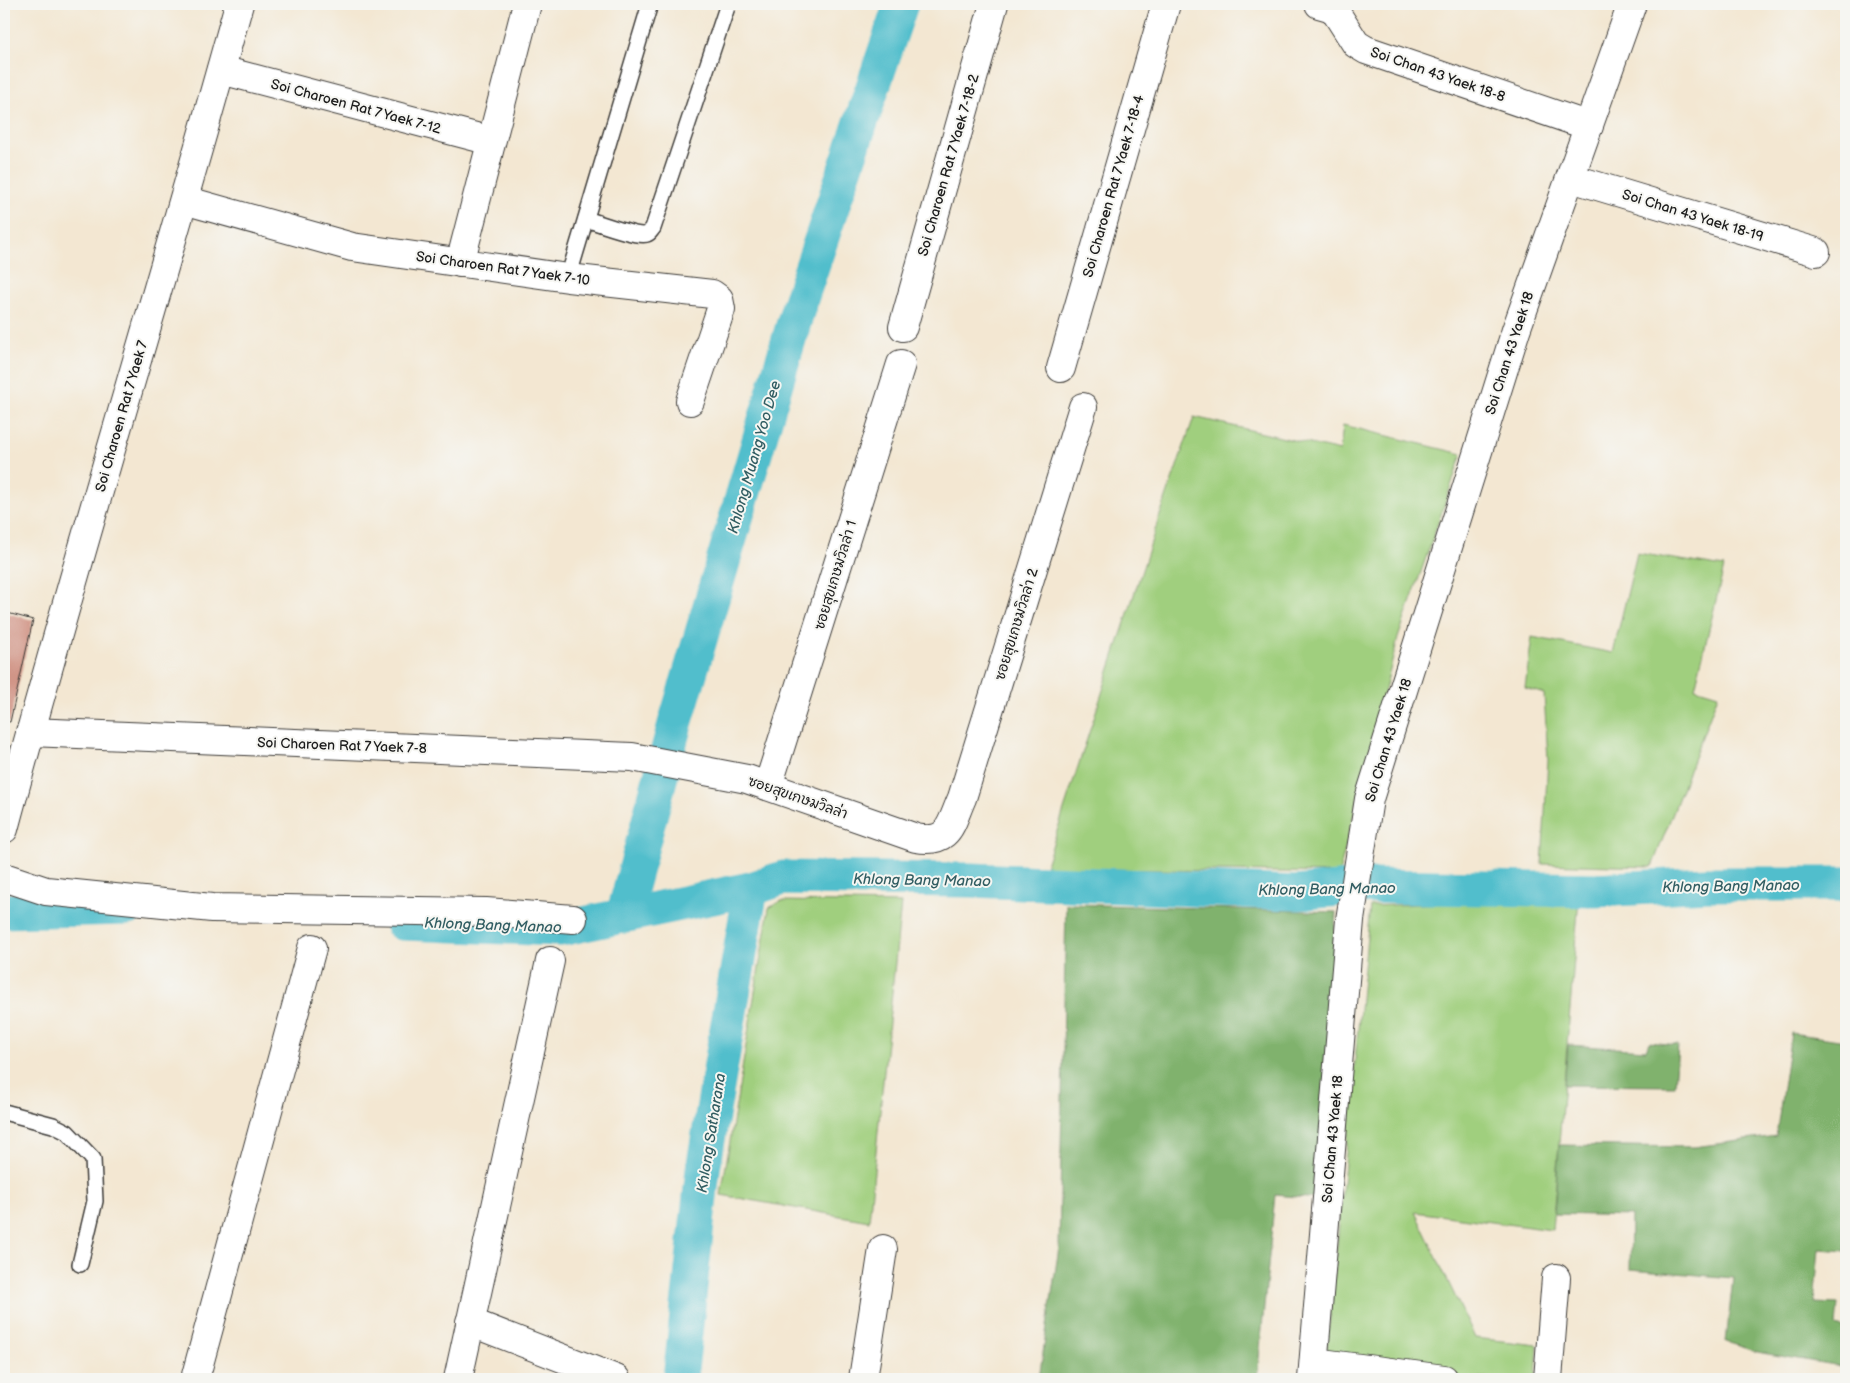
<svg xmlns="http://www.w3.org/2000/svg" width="1850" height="1383" font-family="'Balsamiq Sans','Playpen Sans Thai',sans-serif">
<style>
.green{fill:#a0cf7e;stroke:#5e764d}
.forest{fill:#80b26d;stroke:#4e6744}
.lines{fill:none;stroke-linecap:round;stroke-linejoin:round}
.canal{stroke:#51becc;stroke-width:35}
.building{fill:#d19587}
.lane-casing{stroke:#3c3a37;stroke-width:18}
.street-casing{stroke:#3c3a37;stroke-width:30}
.lane{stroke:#fff;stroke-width:15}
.street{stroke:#fff;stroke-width:28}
.labels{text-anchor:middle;stroke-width:4;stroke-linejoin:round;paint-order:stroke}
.street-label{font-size:14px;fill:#1c1c1c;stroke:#f6f6f2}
.water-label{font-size:15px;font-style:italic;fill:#315d62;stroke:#f6f6f2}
</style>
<rect width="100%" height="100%" fill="#f6f6f2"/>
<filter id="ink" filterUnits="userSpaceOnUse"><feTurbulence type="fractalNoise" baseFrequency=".02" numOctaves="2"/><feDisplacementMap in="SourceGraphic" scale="10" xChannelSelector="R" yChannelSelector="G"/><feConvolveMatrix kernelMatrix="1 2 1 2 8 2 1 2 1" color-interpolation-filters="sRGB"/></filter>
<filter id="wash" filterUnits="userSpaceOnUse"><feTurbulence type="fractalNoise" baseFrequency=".0096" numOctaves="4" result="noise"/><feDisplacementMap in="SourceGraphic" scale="20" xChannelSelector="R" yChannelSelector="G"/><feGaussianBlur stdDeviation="1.12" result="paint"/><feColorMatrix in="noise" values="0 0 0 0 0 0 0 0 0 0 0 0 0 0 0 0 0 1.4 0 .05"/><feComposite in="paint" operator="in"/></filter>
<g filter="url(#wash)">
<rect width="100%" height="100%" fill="#f3e7d2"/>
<!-- green -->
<g class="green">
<polygon points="1194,417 1340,451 1343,425 1462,454 1398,638 1339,873 1045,868 1158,521"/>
<polygon points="1637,553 1724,567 1695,688 1718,695 1652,867 1542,864 1548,759 1544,694 1525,688 1532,637 1613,653"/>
<polygon points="1579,898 1552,1230 1415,1212 1475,1338 1538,1345 1536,1379 1327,1379 1327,1348 1370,906"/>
<polygon points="781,901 901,903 869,1221 721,1195 769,908"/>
</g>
<!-- forest -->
<g class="forest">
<polygon points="1066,904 1336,912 1319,1199 1275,1195 1257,1379 1039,1379 1059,1247"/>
<polygon points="1791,1033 1846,1041 1846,1251 1819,1249 1814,1303 1838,1304 1836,1326 1846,1329 1846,1367 1762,1353 1726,1342 1733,1278 1630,1269 1631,1216 1554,1214 1559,1145 1694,1147 1776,1136"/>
<polygon points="1649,1042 1678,1045 1675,1086 1564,1085 1568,1045 1646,1050"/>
</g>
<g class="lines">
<!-- canal -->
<g class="canal">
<polyline points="4,911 128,908"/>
<polyline points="623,916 675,724 800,302 901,4"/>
<polyline points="402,923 560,929 751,889 783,878 971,880 1296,893 1371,886 1595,890 1708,884 1846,884"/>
<polyline points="680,1379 703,1169 751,889"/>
</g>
</g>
<g id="blocks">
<!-- building -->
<polygon class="building" points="4,612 33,620 10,722 4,721"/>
</g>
</g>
<g filter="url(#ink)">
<use href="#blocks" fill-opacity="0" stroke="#3c3a37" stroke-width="1"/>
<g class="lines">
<defs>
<g id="lane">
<path d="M586 219C596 222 639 238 647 234 650 233 651 230 653 228L728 4"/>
<polyline points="568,278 650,4"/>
<polyline points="4,1112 53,1125 67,1132 93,1159 95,1201 80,1264"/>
</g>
<g id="street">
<polyline points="1319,4 1333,8 1356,44 1366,50 1589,126"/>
<polyline points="221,70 491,141"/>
<polyline points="1571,178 1816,252"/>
<polyline points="184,200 352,247 568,278 712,294 719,299 721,309 690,401"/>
<polyline points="460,263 527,4"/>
<polyline points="903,327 994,4"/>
<polyline points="1061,368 1166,4"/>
<path d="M30 732 632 757 747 779 916 838C950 844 950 825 962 798L1083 407"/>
<polyline points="768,786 901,364"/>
<path d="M4 829C78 553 163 279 239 4"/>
<polyline points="4,877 46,891 212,908 486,912 573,919"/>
<polyline points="470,1322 616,1379"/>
<polyline points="1314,1362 1444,1379"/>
<polyline points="195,1379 312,948"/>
<polyline points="458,1379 550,961"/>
<polyline points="863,1379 883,1249"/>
<polyline points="1312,1379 1350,920 1369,799 1516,330 1632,4"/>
<polyline points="1548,1379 1556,1278"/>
</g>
</defs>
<!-- lane casing -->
<use href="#lane" class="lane-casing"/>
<!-- street casing -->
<use href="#street" class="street-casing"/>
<!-- lane -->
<use href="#lane" class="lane"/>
<!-- street -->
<use href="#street" class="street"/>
</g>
</g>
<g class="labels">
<!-- street labels -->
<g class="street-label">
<text transform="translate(1438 74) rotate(19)" y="5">Soi Chan 43 Yaek 18-8</text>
<text transform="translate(356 106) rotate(15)" y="5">Soi Charoen Rat 7 Yaek 7-12</text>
<text transform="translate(948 165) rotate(-74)" y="5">Soi Charoen Rat 7 Yaek 7-18-2</text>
<text transform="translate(1113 186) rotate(-74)" y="5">Soi Charoen Rat 7 Yaek 7-18-4</text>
<text transform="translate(1693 215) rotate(17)" y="5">Soi Chan 43 Yaek 18-19</text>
<text transform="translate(503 268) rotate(8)" y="5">Soi Charoen Rat 7 Yaek 7-10</text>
<text transform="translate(1509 353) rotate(-72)" y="5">Soi Chan 43 Yaek 18</text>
<text transform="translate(121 416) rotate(-74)" y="5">Soi Charoen Rat 7 Yaek 7</text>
<text transform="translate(835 575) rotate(-73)" y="5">ซอยสุขเกษมวิลล่า 1</text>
<text transform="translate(1016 624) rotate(-73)" y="5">ซอยสุขเกษมวิลล่า 2</text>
<text transform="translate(1388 740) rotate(-73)" y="5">Soi Chan 43 Yaek 18</text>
<text transform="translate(342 745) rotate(2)" y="5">Soi Charoen Rat 7 Yaek 7-8</text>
<text transform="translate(798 797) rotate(19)" y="5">ซอยสุขเกษมวิลล่า</text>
<text transform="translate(1332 1139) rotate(-85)" y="5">Soi Chan 43 Yaek 18</text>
</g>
<!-- water labels -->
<g class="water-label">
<text transform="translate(754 457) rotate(-74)" y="5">Khlong Muang Yoo Dee</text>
<text transform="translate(922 880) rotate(1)" y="5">Khlong Bang Manao</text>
<text transform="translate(1731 886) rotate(-1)" y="5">Khlong Bang Manao</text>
<text transform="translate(1327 889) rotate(-1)" y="5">Khlong Bang Manao</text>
<text transform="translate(493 925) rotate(2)" y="5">Khlong Bang Manao</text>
<text transform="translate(711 1133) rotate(-81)" y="5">Khlong Satharana</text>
</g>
</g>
<!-- margin -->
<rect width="1850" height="1383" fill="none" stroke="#f6f6f2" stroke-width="20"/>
</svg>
